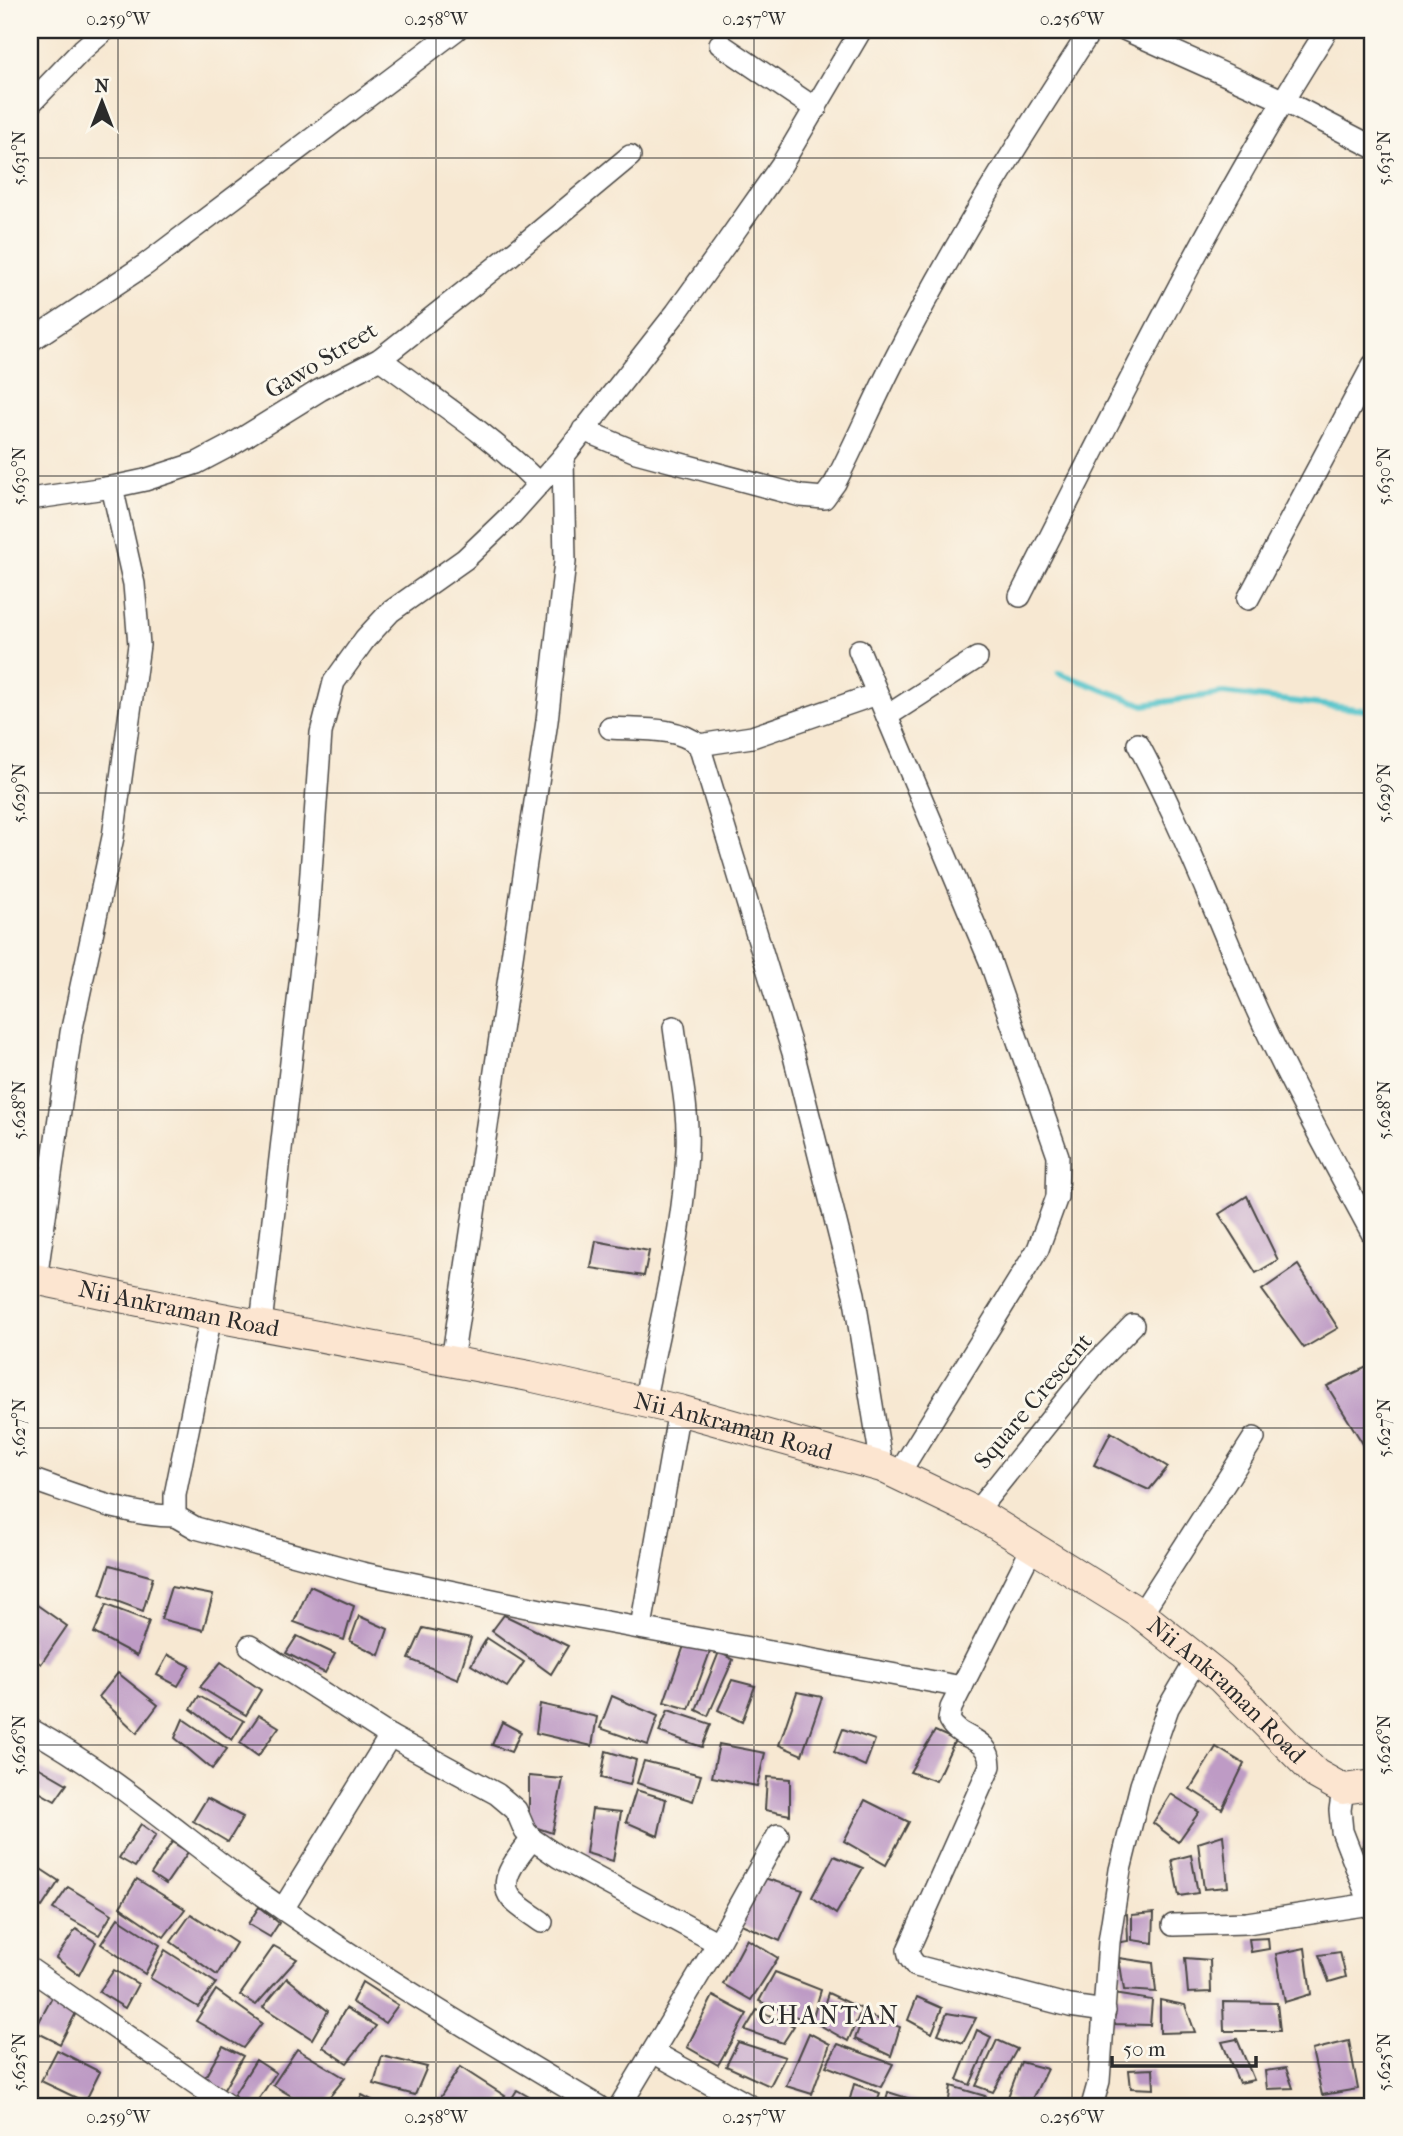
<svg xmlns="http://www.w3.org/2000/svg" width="1403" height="2136" font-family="'IM FELL French Canon',serif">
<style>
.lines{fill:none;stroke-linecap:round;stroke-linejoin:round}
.stream{stroke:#56c4cb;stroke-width:6}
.building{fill:#be9bc5}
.street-casing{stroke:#4a4744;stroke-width:24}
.secondary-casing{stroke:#4a4744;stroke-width:32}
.street{stroke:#fff;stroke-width:21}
.secondary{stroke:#fce5d0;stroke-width:30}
.ticks{fill:none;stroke:#2b2b2b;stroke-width:2;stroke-opacity:0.45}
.labels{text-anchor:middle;stroke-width:6;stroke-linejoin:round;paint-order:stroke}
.street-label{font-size:24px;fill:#2b2b2b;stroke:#fbf7ec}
.neighbourhood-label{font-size:26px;letter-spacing:2px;fill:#2b2b2b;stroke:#fbf7ec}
.neatline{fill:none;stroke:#2b2b2b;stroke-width:2.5}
.ticks-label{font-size:18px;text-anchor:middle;fill:#2b2b2b}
</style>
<rect width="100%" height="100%" fill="#fbf7ec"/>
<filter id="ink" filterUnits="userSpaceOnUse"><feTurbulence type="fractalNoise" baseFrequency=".0143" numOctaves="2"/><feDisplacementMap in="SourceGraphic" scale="14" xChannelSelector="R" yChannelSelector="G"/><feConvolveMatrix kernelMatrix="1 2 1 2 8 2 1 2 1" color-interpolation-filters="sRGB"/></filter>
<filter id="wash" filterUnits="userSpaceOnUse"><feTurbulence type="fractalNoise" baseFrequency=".00686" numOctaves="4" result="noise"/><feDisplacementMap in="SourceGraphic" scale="28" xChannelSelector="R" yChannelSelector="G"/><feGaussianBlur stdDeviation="1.57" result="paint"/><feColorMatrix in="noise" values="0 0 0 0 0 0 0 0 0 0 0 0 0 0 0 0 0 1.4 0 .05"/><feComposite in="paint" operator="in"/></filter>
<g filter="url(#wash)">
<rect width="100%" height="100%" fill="#f7e8d2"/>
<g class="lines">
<!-- stream -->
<polyline class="stream" points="1059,673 1144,705 1223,693 1373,711"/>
</g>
<g id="blocks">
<!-- building -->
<g class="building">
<polygon points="1247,1196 1278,1260 1256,1273 1219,1214"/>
<polygon points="596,1241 649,1251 644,1276 591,1268"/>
<polygon points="1298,1265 1338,1328 1304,1348 1262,1290"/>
<polygon points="1373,1364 1373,1460 1327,1386"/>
<polygon points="1111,1432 1168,1467 1149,1490 1094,1465"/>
<polygon points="110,1565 153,1577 143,1611 100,1595"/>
<polygon points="310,1586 354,1606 344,1640 294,1622"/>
<polygon points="171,1587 213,1595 203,1630 161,1619"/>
<polygon points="30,1600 67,1626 41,1664 30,1657"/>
<polygon points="106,1605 149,1621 137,1656 94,1633"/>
<polygon points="504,1615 568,1646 551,1674 492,1631"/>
<polygon points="359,1616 388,1629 379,1655 350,1641"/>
<polygon points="423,1628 471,1638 458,1679 409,1659"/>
<polygon points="297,1636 335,1654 325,1673 286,1653"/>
<polygon points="487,1638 524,1662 507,1687 471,1665"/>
<polygon points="685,1643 711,1649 689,1709 664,1702"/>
<polygon points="719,1652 733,1660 708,1716 696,1710"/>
<polygon points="168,1655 190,1666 178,1686 157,1675"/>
<polygon points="221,1662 261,1690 246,1715 200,1687"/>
<polygon points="118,1673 158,1705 137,1733 99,1697"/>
<polygon points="732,1680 755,1686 742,1722 718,1710"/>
<polygon points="797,1692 822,1697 802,1755 779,1745"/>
<polygon points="199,1696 244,1721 232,1740 191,1709"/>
<polygon points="612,1696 658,1716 648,1745 600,1728"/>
<polygon points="540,1704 597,1717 592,1746 536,1733"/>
<polygon points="668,1710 711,1724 702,1747 659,1732"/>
<polygon points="259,1715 279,1727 258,1756 240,1743"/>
<polygon points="183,1719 227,1749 212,1769 175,1738"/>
<polygon points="502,1722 521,1732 511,1752 492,1745"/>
<polygon points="843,1729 875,1740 865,1766 834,1752"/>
<polygon points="935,1731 955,1740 936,1781 910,1772"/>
<polygon points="719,1744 765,1753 757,1786 712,1777"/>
<polygon points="1216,1747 1244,1764 1222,1809 1190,1789"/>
<polygon points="606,1751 636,1760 630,1785 601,1778"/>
<polygon points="644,1761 701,1775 693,1801 637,1783"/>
<polygon points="36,1766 67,1784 55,1801 30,1787 30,1774"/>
<polygon points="529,1776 563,1779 552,1833 529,1825"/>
<polygon points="767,1777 790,1779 790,1815 765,1810"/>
<polygon points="636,1790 666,1799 658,1836 626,1822"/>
<polygon points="1171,1794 1199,1812 1178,1842 1153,1823"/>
<polygon points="207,1798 243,1817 228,1842 193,1821"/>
<polygon points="865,1800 909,1822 886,1865 844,1841"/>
<polygon points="592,1809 621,1812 613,1861 586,1853"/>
<polygon points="141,1824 156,1835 135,1867 119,1858"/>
<polygon points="1223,1835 1228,1887 1204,1889 1198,1843"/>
<polygon points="1373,1835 1373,1863 1360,1849"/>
<polygon points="172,1842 188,1852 166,1884 151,1874"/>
<polygon points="1191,1855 1198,1893 1179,1896 1172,1860"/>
<polygon points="834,1856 863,1868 836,1914 812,1897"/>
<polygon points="30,1862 59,1881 42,1907 30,1898"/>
<polygon points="764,1878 803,1890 780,1941 739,1923"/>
<polygon points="137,1879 185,1909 164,1937 120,1907"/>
<polygon points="68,1887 112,1914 99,1935 53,1909"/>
<polygon points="259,1907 279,1923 270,1937 248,1924"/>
<polygon points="1154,1913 1153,1943 1132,1940 1132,1915"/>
<polygon points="191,1914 236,1943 217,1975 171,1942"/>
<polygon points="1127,1914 1128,1941 1116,1943 1118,1915"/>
<polygon points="118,1918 160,1945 145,1974 101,1944"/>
<polygon points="76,1929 96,1942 79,1975 56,1958"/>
<polygon points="1268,1938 1269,1949 1251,1952 1249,1939"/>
<polygon points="747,1939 778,1958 751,2000 723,1984"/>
<polygon points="274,1946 297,1959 256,2005 240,1995"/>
<polygon points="1305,1948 1311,1994 1285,2002 1276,1954"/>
<polygon points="165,1950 216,1983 198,2007 150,1978"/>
<polygon points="1340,1952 1346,1977 1329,1982 1319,1955"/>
<polygon points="1119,1958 1153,1963 1156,1992 1124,1990"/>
<polygon points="1185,1958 1210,1960 1211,1992 1188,1993"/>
<polygon points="114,1970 138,1984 125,2008 99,1992"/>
<polygon points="775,1972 821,1990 811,2023 759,2001"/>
<polygon points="287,1978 328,2011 312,2039 263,2007"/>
<polygon points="362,1982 398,2005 385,2023 352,2002"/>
<polygon points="216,1990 262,2023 243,2048 196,2021"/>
<polygon points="828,1993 862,2009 848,2041 818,2024"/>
<polygon points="54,1994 79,2007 60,2044 34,2031"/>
<polygon points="1113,1994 1152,2000 1150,2025 1111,2024"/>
<polygon points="713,1996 747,2014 718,2065 687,2047"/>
<polygon points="917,1997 942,2008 932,2033 908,2020"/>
<polygon points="1160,2000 1185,2005 1195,2032 1160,2033"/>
<polygon points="1223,2002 1277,2003 1280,2031 1224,2031"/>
<polygon points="346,2008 376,2026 347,2063 323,2047"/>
<polygon points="757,2010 794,2026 783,2043 745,2030"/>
<polygon points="947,2013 976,2018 963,2043 938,2034"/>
<polygon points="864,2014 900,2027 891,2056 855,2039"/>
<polygon points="977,2030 991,2037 970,2085 957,2080"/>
<polygon points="809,2033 830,2044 812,2094 786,2086"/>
<polygon points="1237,2039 1254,2080 1239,2083 1222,2042"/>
<polygon points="997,2040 1017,2049 993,2092 976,2086"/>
<polygon points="1349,2041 1358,2089 1322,2095 1312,2050"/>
<polygon points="738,2042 785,2057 770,2086 726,2066"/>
<polygon points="838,2044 893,2064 881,2087 826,2066"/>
<polygon points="223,2046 243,2056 223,2091 204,2079"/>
<polygon points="297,2049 345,2078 322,2106 308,2106 273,2085"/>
<polygon points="57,2050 100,2072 85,2102 41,2081"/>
<polygon points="382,2056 427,2067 415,2095 374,2084"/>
<polygon points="256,2060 276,2073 254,2106 249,2106 233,2096"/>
<polygon points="1021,2062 1047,2069 1029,2106 1020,2106 1008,2097"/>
<polygon points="460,2067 505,2096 497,2106 435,2105"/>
<polygon points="1286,2068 1293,2088 1267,2089 1265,2071"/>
<polygon points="1153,2069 1154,2089 1131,2088 1129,2070"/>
<polygon points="854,2084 880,2093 875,2106 848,2106"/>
<polygon points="951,2086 985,2096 981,2106 948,2106"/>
<polygon points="517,2090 545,2106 507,2106"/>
<polygon points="888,2092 920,2102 919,2106 885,2106"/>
<polygon points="362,2095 383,2106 357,2106"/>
</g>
</g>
</g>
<g filter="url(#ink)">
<use href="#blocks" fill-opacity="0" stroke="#4a4744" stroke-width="2"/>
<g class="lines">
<defs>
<g id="street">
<polyline points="1126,30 1282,100 1373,147"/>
<polyline points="720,44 816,109"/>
<polyline points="30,104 83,49 105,30"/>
<polyline points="30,341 145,265 456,30"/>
<path d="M380 359C435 400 489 434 538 483"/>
<path d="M583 430 636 452 801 496 824 498 835 483C856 442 874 400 895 359 953 245 1022 136 1091 30"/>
<polyline points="563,457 676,313 725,245 782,164 861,30"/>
<polyline points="30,499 112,487 145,480 197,463 233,444 320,390 380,359 511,255 630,156"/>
<path d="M1020 596C1118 405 1211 211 1327 30"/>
<polyline points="1248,599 1373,365"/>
<polyline points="859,650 990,961 1058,1156 1057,1197 1038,1249 898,1475"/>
<polyline points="887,716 977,658"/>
<path d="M610 728C638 730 677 726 699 745L794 1056 854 1294 882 1467"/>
<path d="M1138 744C1181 824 1213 908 1249 992 1285 1075 1330 1155 1373 1235"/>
<polyline points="699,745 752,737 877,694"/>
<polyline points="36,1280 71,1033 113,837 139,645 134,584 112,487"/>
<polyline points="211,1316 175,1495 175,1516 196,1528 362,1573 546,1611 962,1687"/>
<polyline points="261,1324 308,914 321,733 334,682 365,639 390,612 465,559 511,515 563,457 565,562 547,721 452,1361"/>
<path d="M644 1403C660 1322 684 1231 687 1149 689 1109 679 1067 674 1027"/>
<path d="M30 1479C78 1495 124 1516 175 1516"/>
<polyline points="976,1512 1095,1364 1133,1325"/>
<path d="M1032 1548 951 1708 949 1720C961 1742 990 1735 990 1766L908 1950 910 1958 916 1966 1070 2006 1105 2011"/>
<polyline points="1141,1614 1254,1438"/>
<polyline points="641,1627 679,1410"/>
<polyline points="250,1646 390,1736 497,1794 516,1810 525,1831 532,1839 560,1858 718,1943"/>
<path d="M30 1729C121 1779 199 1852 284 1910 386 1980 492 2043 598 2106"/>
<polyline points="1343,1789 1340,1810 1342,1831 1373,1911"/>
<path d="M532 1839C521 1854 496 1879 511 1898 518 1907 533 1915 542 1922"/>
<polyline points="283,1909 390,1736"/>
<polyline points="1173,1925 1247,1923 1370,1904"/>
<polyline points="30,1969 228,2106"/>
<polyline points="653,2052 750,2106"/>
<polyline points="620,2106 718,1943 778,1835"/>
<polyline points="1092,2106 1099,2081 1109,1942 1120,1870 1141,1785 1168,1708 1198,1657"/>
</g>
<g id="secondary">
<path id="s1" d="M30 1278 211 1316 529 1376 679 1410 882 1467 976 1512 1141 1614 1221 1678 1316 1774 1343 1789 1373 1785"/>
</g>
</defs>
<!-- street casing -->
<use href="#street" class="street-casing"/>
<!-- secondary casing -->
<use href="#secondary" class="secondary-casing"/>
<!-- street -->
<use href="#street" class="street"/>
<!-- secondary -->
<use href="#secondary" class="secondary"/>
</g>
</g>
<!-- ticks -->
<path class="ticks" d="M118 30V2106M436 30V2106M754 30V2106M1072 30V2106M30 158H1373M30 476H1373M30 793H1373M30 1110H1373M30 1428H1373M30 1745H1373M30 2062H1373"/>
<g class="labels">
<!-- street labels -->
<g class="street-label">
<text transform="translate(321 360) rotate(-31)" y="8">Gawo Street</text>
<text dy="8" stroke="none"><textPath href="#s1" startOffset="152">Nii Ankraman Road</textPath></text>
<text transform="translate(1033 1401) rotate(-50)" y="8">Square Crescent</text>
<text dy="8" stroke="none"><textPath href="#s1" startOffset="719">Nii Ankraman Road</textPath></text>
<text dy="8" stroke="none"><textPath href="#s1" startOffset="1286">Nii Ankraman Road</textPath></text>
</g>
<!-- neighbourhood labels -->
<g class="neighbourhood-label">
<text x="829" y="2024">CHANTAN</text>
</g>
</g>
<!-- margin -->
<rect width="1403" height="2136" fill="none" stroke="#fbf7ec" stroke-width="77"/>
<!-- north arrow -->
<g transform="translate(102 102)" stroke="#fbf7ec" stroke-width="5" paint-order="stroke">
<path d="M0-5L12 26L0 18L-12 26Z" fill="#2b2b2b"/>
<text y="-10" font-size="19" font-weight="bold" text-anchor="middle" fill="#2b2b2b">N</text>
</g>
<!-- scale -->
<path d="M1112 2056v10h144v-10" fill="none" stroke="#2b2b2b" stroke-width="3.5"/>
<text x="1123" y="2056" font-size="21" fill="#2b2b2b" stroke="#fbf7ec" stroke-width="5" paint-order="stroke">50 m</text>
<rect x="38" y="38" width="1326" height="2060" class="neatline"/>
<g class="ticks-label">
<text x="118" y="25">0.259°W</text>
<text x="436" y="25">0.258°W</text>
<text x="754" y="25">0.257°W</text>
<text x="1072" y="25">0.256°W</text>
<text transform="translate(19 158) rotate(-90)" y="6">5.631°N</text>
<text transform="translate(1384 158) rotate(-90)" y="6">5.631°N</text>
<text transform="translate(19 476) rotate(-90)" y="6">5.630°N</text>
<text transform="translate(1384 476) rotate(-90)" y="6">5.630°N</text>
<text transform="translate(19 793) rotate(-90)" y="6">5.629°N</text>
<text transform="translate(1384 793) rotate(-90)" y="6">5.629°N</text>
<text transform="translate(19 1110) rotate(-90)" y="6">5.628°N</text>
<text transform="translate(1384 1110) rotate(-90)" y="6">5.628°N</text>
<text transform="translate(19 1428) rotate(-90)" y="6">5.627°N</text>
<text transform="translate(1384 1428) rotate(-90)" y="6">5.627°N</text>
<text transform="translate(19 1745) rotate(-90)" y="6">5.626°N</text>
<text transform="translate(1384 1745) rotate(-90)" y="6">5.626°N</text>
<text transform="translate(19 2062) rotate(-90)" y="6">5.625°N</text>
<text transform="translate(1384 2062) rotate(-90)" y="6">5.625°N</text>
<text x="118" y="2123">0.259°W</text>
<text x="436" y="2123">0.258°W</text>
<text x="754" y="2123">0.257°W</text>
<text x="1072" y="2123">0.256°W</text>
</g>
</svg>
